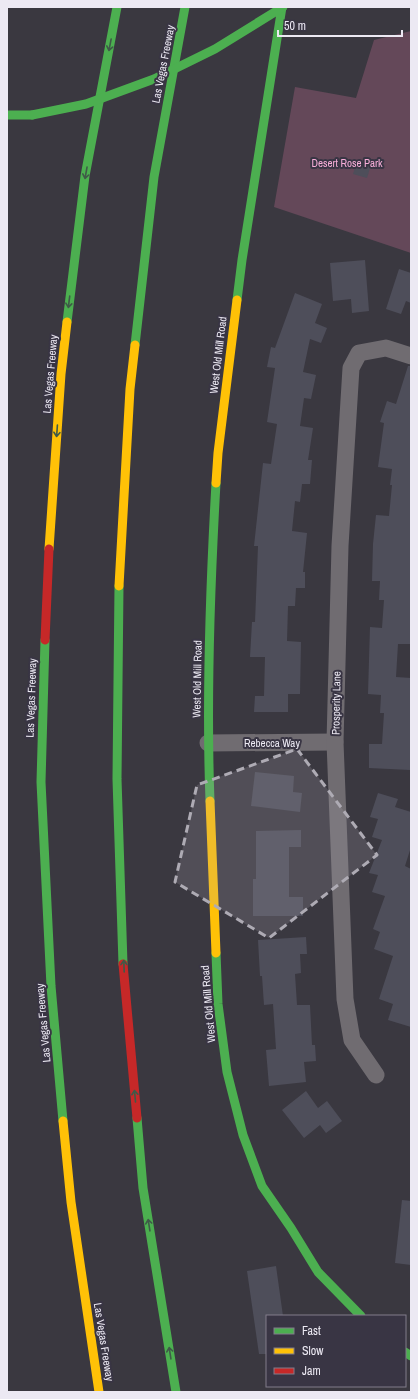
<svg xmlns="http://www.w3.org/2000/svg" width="418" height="1399" font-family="'Archivo Narrow',sans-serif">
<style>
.green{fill:#644859}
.building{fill:#4e4e5a}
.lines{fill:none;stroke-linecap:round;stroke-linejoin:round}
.street{stroke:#706c71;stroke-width:17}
.fast{stroke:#4caf50;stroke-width:9}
.slow{stroke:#ffc107;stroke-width:9}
.jam{stroke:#c62828;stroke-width:9}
.fast-bridge{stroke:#4caf50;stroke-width:9}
.oneway{stroke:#3f5a48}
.marked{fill:#aeabb4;fill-opacity:0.2;stroke:#aeabb4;stroke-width:3;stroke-dasharray:8 5;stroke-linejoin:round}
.labels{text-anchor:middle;stroke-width:4;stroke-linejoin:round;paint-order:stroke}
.street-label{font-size:11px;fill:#ece9f3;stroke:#393544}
.park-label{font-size:11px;fill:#f8aed9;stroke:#393544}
</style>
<rect width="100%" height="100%" fill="#3a3840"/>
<!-- green -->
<polygon class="green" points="411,31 411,253 274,207 295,87 356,98 374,40"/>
<!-- building -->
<g class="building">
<polygon points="357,161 371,165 367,178 353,174"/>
<polygon points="365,260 369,311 352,313 351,299 333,301 330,263"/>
<polygon points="399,269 411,273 411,303 406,301 401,314 386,309"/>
<polygon points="295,293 322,304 315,323 327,328 321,343 310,339 303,372 316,375 311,399 304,398 300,426 313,428 308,460 312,460 310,484 302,484 300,502 295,501 292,531 307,533 303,572 305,572 305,588 296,588 295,606 288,606 287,641 301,642 300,694 288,694 288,712 254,712 255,696 264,696 265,657 250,657 252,622 255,622 258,546 254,546 263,463 271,464 277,424 267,422 275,368 267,367 271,347 275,348"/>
<polygon points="408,366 411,366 411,644 398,644 396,677 411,678 410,770 369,768 369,744 382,744 384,713 380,713 381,695 368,694 370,627 382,628 384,600 379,600 380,581 372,581 373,544 376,515 389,516 392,485 390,485 392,469 378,467 384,423 380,422 387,401 396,404"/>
<polygon points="255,772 294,776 293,792 302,793 300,812 251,806"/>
<polygon points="378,793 398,799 395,807 411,812 411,847 405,866 411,869 411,1027 388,1020 393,1004 379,999 393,956 374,949 380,932 373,929 385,896 372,892 378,875 369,873 382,840 372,837 378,819 370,817"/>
<polygon points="301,830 301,847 289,847 289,897 303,897 303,916 253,916 253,879 256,879 256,831"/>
<polygon points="306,937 307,954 300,954 301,973 295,974 297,1005 310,1005 312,1045 315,1045 316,1061 304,1062 306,1082 269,1086 266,1050 276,1049 273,1004 264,1005 262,976 260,976 258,940"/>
<polygon points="306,1091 318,1108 327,1101 342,1121 326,1133 320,1125 304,1138 282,1110"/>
<polygon points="402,1200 411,1201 411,1265 395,1263"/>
<polygon points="276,1266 283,1316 267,1316 267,1354 259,1354 247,1271"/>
</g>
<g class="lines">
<!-- street -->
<g class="street">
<polyline points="208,743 335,742"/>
<polyline points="376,1075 352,1040 345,999 335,742 340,546 351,368 359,353 386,348 411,356"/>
</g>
<!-- fast -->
<g class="fast">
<polyline points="7,115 32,115"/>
<polyline points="237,300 242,260 282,7"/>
<polyline points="67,322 85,176 117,7"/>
<polyline points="135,345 154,177 185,7"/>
<polyline points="119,586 117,779 123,964"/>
<polyline points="45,640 41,782 51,986 63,1121"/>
<path d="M210 801C206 695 210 589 216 483"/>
<polyline points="216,953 218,1004 227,1072 243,1135 262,1186 291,1228 318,1272 361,1316"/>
<polyline points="137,1118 143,1188 176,1392"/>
<polyline points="405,1352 411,1356"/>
</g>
<!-- slow -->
<g class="slow">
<polyline points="216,483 218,453 237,300"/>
<polyline points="49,549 61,374 67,322"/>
<polyline points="119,586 130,389 135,345"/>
<polyline points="210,801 216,953"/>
<polyline points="63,1121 71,1202 99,1392"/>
</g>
<!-- jam -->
<g class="jam">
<polyline points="45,640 49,549"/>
<polyline points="123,964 137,1118"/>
</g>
<!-- fast-bridge -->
<polyline class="fast-bridge" points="32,115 86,104 154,79 215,49 283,7"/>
</g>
<!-- one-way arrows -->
<defs><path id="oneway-shaft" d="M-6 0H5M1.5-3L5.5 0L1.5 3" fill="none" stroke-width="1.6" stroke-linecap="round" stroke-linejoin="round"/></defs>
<g class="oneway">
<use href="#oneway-shaft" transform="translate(110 45) rotate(101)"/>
<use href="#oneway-shaft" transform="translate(86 173) rotate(100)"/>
<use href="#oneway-shaft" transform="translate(69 302) rotate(97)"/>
<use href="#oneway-shaft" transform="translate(57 431) rotate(94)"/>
<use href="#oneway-shaft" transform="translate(124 966) rotate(-92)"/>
<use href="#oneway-shaft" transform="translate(135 1096) rotate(-95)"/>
<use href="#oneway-shaft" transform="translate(149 1225) rotate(-99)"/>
<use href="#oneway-shaft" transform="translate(170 1353) rotate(-99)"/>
</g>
<!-- marked area -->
<path class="marked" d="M297 749 377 855 269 938 175 882 197 785Z"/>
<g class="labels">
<!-- street labels -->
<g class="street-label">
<text transform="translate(163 64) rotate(-79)" y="4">Las Vegas Freeway</text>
<text transform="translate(218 355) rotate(-83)" y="4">West Old Mill Road</text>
<text transform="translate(50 374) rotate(-85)" y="4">Las Vegas Freeway</text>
<text transform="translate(197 679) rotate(-89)" y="4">West Old Mill Road</text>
<text transform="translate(31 698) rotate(-88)" y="4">Las Vegas Freeway</text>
<text transform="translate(336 703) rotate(-89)" y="4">Prosperity Lane</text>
<text x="272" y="747">Rebecca Way</text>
<text transform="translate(208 1004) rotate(-95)" y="4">West Old Mill Road</text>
<text transform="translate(43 1023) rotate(-95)" y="4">Las Vegas Freeway</text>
<text transform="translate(104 1342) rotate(81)" y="4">Las Vegas Freeway</text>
</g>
<!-- park labels -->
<g class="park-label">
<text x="347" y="167">Desert Rose Park</text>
</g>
</g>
<!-- border -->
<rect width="418" height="1399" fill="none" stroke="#ece9f3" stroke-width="16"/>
<!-- legend -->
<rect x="266" y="1315" width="140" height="72" fill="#393544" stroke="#817d8a"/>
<rect x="274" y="1328" width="20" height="6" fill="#4caf50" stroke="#817d8a"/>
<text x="302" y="1335" font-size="12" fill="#ece9f3">Fast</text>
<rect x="274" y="1348" width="20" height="6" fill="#ffc107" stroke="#817d8a"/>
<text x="302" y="1355" font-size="12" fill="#ece9f3">Slow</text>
<rect x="274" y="1368" width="20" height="6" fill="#c62828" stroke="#817d8a"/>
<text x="302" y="1375" font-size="12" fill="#ece9f3">Jam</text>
<!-- scale -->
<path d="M278 30v6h124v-6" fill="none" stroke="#ece9f3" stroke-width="2"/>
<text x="284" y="30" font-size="12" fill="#ece9f3" stroke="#393544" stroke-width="3" paint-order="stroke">50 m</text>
</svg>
